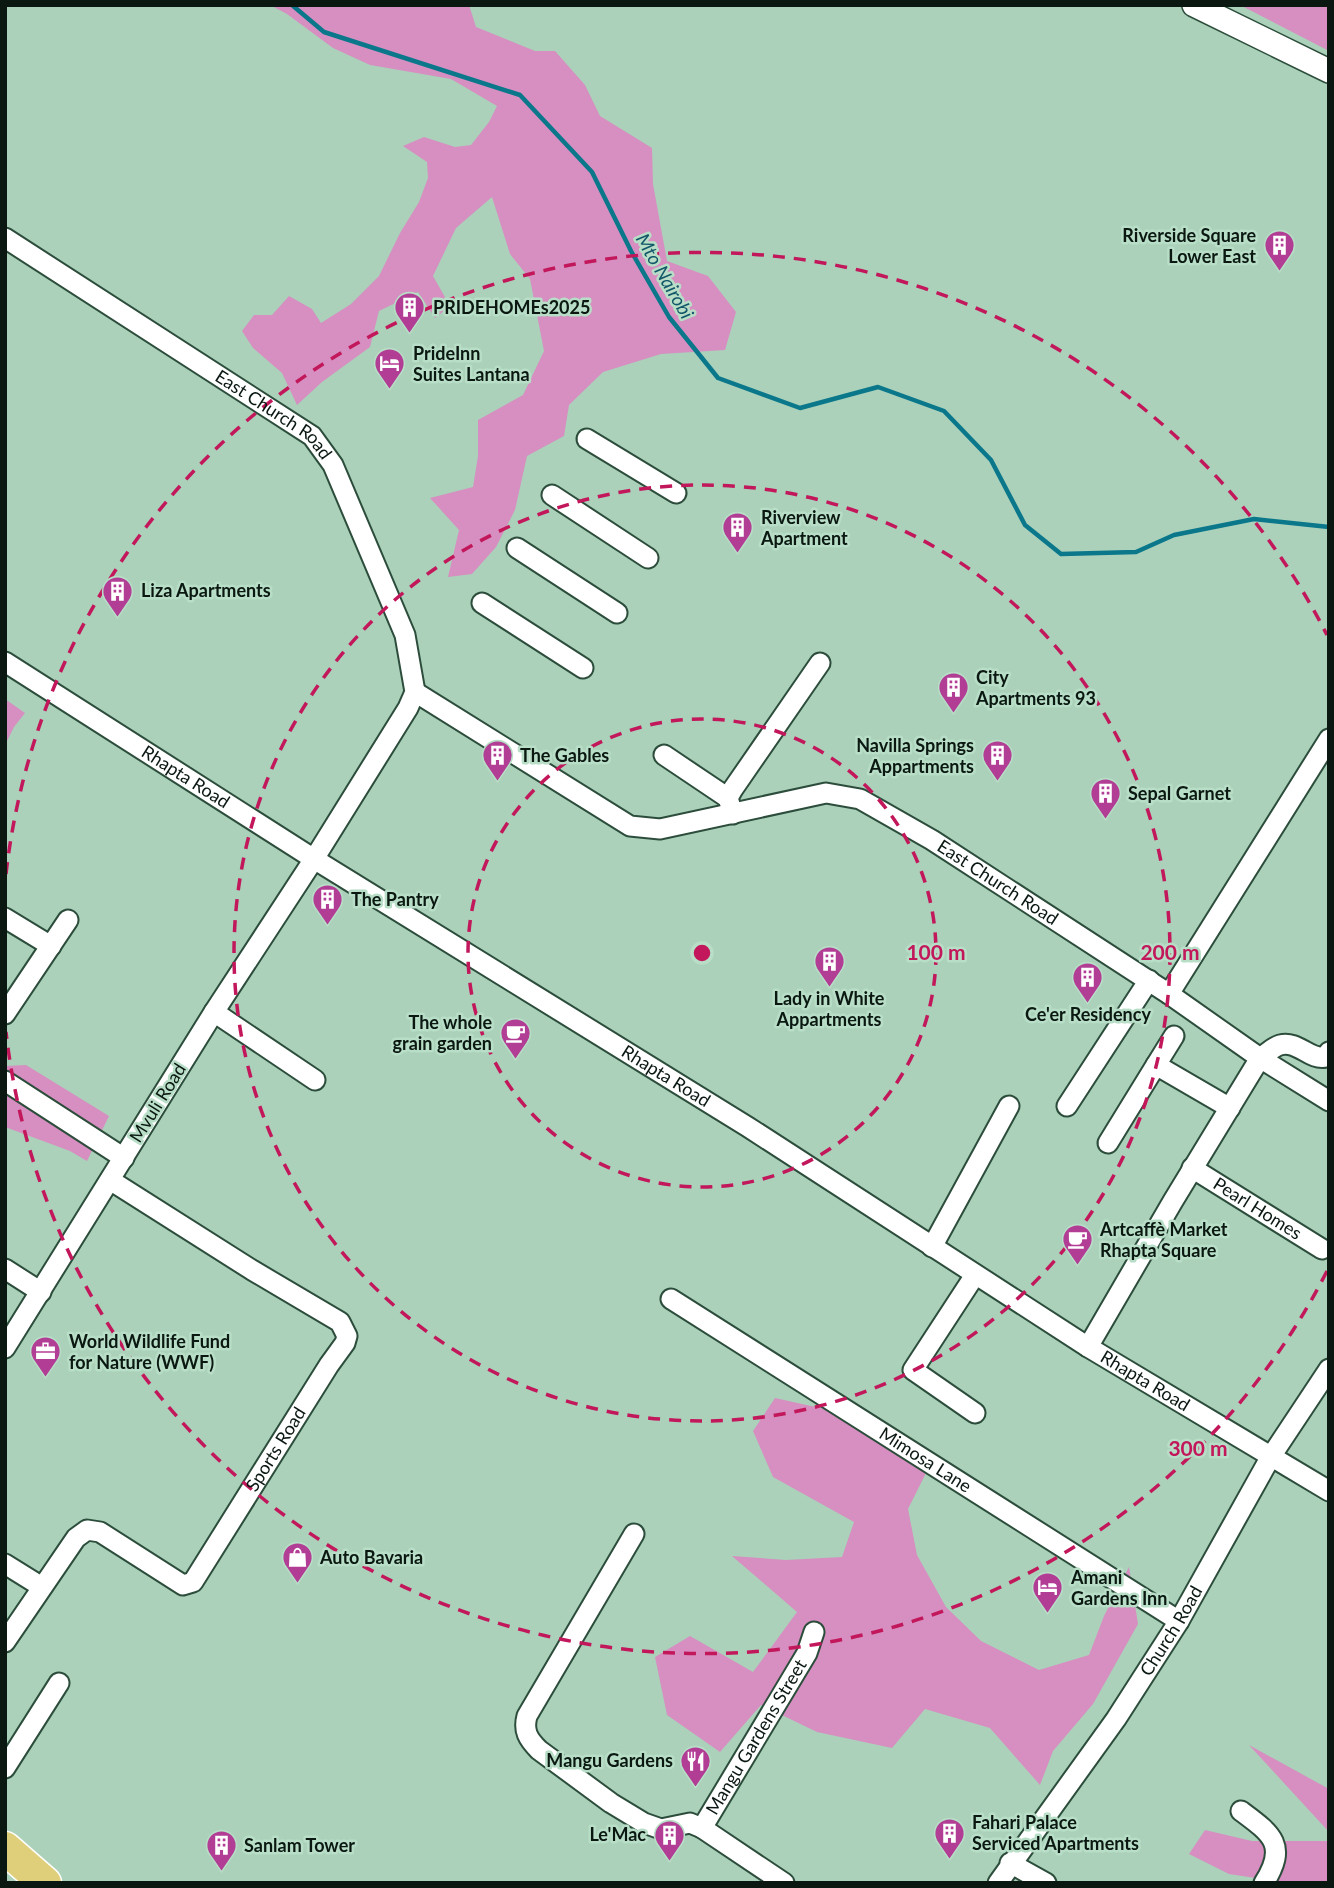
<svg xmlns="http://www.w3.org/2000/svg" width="1334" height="1888" font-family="Lato,sans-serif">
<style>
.green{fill:#d68fc0}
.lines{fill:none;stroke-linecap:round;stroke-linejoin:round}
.stream{stroke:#0a778b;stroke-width:4.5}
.minor-casing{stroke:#2c4d3b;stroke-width:23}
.tertiary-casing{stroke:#2c4d3b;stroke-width:26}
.trunk-casing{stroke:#fff;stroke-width:35}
.minor{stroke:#fff;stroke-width:19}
.tertiary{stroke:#fff;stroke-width:23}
.trunk{stroke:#dfcf7a;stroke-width:32}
.ring{fill:none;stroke:#c2185b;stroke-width:3.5;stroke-dasharray:12 9}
.labels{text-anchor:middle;stroke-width:5;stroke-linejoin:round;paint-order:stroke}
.poi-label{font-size:18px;font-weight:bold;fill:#0a1811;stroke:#b8dec7;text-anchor:start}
.street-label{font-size:18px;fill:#0a1811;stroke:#b8dec7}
.water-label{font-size:19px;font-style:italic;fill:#125768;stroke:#b8dec7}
.centre{fill:#c2185b;stroke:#b8dec7;stroke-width:3.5}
.ring-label{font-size:21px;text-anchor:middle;font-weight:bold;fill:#c2185b;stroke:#b8dec7;stroke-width:5;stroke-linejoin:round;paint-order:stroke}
</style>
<rect width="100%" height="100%" fill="#abd1ba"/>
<!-- green -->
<g class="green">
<polygon points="270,5 469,5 476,27 535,51 555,51 585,85 600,116 652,148 653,184 667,261 708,276 736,312 725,350 661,354 603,372 569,405 564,436 527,456 515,510 496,547 472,574 448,577 459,530 430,498 473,487 478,456 478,420 523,395 544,351 530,279 510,254 492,197 456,228 433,276 450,306 435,318 418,292 379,311 370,347 322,382 297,405 282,373 253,348 242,331 254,315 272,315 289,296 312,309 321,323 351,304 379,276 400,233 419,202 428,178 427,162 403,146 424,137 455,147 471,145 489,122 497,106 451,79 370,65 333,48 287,14"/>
<polygon points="1240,5 1329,5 1329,51"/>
<polygon points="5,699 25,713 14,727 5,745"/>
<polygon points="26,1065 109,1116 87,1161 70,1151 5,1127 5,1066"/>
<polygon points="775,1398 829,1410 933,1459 908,1509 917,1555 946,1607 981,1641 1039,1670 1089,1655 1104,1616 1129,1567 1138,1624 1093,1704 1053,1751 1040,1785 990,1728 925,1709 892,1748 817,1732 761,1705 720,1752 667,1715 655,1657 690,1636 753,1672 797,1612 732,1556 786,1560 842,1557 854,1522 773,1477 753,1431"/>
<polygon points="1249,1745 1329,1789 1329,1832"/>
<polygon points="1205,1830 1252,1841 1329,1841 1329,1883 1289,1883 1229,1874 1189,1854"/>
</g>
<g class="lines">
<!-- stream -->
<polyline class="stream" points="292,5 324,32 520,95 592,172 631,251 669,317 718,378 800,408 878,387 944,411 991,460 1025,525 1061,554 1136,552 1174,535 1254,519 1329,527"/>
<defs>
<g id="minor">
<path id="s1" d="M5 238 312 436 333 465 405 635 415 692 408 708 314 859 214 1012 5 1348"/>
<polyline points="587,439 676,493"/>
<polyline points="552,495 648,558"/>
<polyline points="517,548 617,613"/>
<polyline points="482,603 583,668"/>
<path id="s2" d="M5 662 314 859 748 1127 1088 1347 1329 1491"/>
<path id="s3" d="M415 692 630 826 660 829 826 793 860 799 932 840 1169 994 1260 1058 1173 1201 1088 1347"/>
<polyline points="664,755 728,798"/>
<polyline points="733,814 728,798 733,789 820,663"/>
<polyline points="5,918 51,946"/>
<polyline points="1169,994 1329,739"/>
<polyline points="214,1012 315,1080"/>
<polyline points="5,1014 68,920"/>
<path d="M1329 1052 1326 1057C1310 1061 1298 1040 1280 1045 1273 1047 1266 1054 1260 1058L1329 1101"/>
<polyline points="1156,1065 1174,1036"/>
<polyline points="5,1081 124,1158"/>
<polyline points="1067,1106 1149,980"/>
<polyline points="1108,1143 1156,1065 1230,1108"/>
<path id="s4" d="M1192 1168 1322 1249"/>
<polyline points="932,1247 1009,1106"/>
<polyline points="5,1269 41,1292"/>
<path id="s5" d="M671 1299 1179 1621"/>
<polyline points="975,1413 913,1370 975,1275"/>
<path id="s6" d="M634 1534 527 1716C523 1731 528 1739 539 1750L611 1803 644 1823 661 1829 690 1823 702 1828 807 1653 814 1632"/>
<polyline points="5,1564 42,1587"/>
<path id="s7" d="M5 1642 76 1538 87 1530 100 1532 183 1585 193 1582 329 1365 345 1343 347 1336 340 1322 252 1270 110 1180"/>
<polyline points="5,1768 59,1683"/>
<path d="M1241 1811C1272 1834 1288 1845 1264 1883"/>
<polyline points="702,1828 784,1883"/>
<polyline points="1010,1863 1046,1883"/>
<path id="s8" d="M998 1883 1116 1719 1179 1621 1270 1458 1329 1369"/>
</g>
<polyline id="tertiary" points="1194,5 1329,71"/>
<polyline id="trunk" points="5,1848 45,1883"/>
</defs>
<!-- minor casing -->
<use href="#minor" class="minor-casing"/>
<!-- tertiary casing -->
<use href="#tertiary" class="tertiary-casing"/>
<!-- trunk casing -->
<use href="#trunk" class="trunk-casing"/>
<!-- minor -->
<use href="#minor" class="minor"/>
<!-- tertiary -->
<use href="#tertiary" class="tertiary"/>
<!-- trunk -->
<use href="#trunk" class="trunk"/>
</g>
<!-- distance rings -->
<g class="ring">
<circle cx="702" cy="953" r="234"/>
<circle cx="702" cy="953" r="468"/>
<path d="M1327 1271A701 701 0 0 1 6 1032M6 874A701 701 0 0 1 1327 635"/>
</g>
<!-- icons -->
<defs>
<symbol id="building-pin" viewBox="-11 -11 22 30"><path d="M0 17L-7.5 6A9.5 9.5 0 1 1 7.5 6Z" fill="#b23d95" stroke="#b8dec7"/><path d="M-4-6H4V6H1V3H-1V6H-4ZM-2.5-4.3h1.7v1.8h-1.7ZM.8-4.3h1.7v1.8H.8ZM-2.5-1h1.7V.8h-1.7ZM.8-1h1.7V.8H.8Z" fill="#fff"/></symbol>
<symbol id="hotel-pin" viewBox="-11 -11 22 30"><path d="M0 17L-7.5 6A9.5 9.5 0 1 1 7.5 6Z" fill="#b23d95" stroke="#b8dec7"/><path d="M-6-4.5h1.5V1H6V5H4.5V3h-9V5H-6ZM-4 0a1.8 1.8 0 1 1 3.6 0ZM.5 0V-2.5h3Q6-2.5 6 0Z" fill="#fff"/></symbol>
<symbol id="cafe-pin" viewBox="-11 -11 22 30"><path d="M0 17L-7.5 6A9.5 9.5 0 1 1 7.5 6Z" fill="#b23d95" stroke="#b8dec7"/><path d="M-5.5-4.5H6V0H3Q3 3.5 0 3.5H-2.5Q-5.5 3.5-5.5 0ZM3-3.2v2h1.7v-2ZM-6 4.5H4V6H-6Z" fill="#fff"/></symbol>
<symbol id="office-pin" viewBox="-11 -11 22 30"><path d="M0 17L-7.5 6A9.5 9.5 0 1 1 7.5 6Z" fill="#b23d95" stroke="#b8dec7"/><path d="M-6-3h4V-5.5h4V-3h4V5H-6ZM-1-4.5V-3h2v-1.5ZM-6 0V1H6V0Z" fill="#fff"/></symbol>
<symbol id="shop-pin" viewBox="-11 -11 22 30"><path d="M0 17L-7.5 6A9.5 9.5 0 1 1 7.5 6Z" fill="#b23d95" stroke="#b8dec7"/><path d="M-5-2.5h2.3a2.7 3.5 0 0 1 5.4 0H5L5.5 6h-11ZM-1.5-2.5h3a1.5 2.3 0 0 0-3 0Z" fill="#fff"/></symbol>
<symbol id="restaurant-pin" viewBox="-11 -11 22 30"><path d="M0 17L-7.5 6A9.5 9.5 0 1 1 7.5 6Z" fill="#b23d95" stroke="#b8dec7"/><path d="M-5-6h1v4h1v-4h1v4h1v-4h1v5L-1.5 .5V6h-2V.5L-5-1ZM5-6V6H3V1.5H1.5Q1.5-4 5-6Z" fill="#fff"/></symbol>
</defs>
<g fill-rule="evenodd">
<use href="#building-pin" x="1262" y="228" width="35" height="47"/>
<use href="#building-pin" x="392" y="290" width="35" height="47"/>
<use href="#hotel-pin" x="372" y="346" width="35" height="47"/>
<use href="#building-pin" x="720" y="510" width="35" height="47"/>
<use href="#building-pin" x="100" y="574" width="35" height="47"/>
<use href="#building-pin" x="936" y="670" width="35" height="47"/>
<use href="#building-pin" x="480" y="738" width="35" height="47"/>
<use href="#building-pin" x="980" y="738" width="35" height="47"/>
<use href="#building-pin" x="1088" y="776" width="35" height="47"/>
<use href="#building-pin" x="310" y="882" width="35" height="47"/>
<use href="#building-pin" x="812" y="944" width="35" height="47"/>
<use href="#building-pin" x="1070" y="960" width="35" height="47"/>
<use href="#cafe-pin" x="498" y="1016" width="35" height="47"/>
<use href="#cafe-pin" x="1060" y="1222" width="35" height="47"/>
<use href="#office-pin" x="28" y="1334" width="35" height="47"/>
<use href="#shop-pin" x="280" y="1540" width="35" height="47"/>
<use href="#hotel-pin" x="1030" y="1570" width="35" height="47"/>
<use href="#restaurant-pin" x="678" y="1744" width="35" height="47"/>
<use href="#building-pin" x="932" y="1816" width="35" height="47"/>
<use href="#building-pin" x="652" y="1818" width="35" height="47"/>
<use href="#building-pin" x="204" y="1828" width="35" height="47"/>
</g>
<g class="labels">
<!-- poi labels -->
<g class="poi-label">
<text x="1256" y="242" text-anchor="end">Riverside Square<tspan x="1256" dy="21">Lower East</tspan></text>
<text x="433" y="314">PRIDEHOMEs2025</text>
<text x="413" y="360">PrideInn<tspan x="413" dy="21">Suites Lantana</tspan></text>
<text x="761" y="524">Riverview<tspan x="761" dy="21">Apartment</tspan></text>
<text x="141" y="597">Liza Apartments</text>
<text x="976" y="684">City<tspan x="976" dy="21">Apartments 93</tspan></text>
<text x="974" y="752" text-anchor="end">Navilla Springs<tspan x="974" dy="21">Appartments</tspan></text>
<text x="520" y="762">The Gables</text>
<text x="1128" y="800">Sepal Garnet</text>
<text x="351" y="906">The Pantry</text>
<text x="829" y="1005" text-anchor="middle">Lady in White<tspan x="829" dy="21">Appartments</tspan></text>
<text x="1088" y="1021" text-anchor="middle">Ce'er Residency</text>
<text x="492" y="1029" text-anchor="end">The whole<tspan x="492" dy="21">grain garden</tspan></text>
<text x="1100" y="1236">Artcaffè Market<tspan x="1100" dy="21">Rhapta Square</tspan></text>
<text x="69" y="1348">World Wildlife Fund<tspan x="69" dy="21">for Nature (WWF)</tspan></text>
<text x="320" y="1564">Auto Bavaria</text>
<text x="1071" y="1584">Amani<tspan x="1071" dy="21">Gardens Inn</tspan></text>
<text x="673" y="1767" text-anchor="end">Mangu Gardens</text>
<text x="972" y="1829">Fahari Palace<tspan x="972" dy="21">Serviced Apartments</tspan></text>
<text x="646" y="1841" text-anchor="end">Le'Mac</text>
<text x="244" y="1852">Sanlam Tower</text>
</g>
<!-- street labels -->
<g class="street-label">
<text dy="6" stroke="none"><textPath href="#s1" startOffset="322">East Church Road</textPath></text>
<text dy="6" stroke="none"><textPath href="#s2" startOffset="214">Rhapta Road</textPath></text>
<text dy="6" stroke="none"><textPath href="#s3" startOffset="649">East Church Road</textPath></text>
<text dy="6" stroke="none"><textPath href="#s2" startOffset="780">Rhapta Road</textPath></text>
<text transform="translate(158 1103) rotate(-58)" y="6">Mvuli Road</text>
<text dy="6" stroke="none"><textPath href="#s4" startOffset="77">Pearl Homes</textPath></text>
<text dy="6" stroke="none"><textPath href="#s2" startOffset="1348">Rhapta Road</textPath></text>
<text dy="6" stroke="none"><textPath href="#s7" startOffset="418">Sports Road</textPath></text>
<text dy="6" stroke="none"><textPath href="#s5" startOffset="301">Mimosa Lane</textPath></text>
<text dy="6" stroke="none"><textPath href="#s8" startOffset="306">Church Road</textPath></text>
<text dy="6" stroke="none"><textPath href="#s6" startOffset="544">Mangu Gardens Street</textPath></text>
</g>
<!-- water labels -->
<g class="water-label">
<text transform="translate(665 276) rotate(60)" y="7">Mto Nairobi</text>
</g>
</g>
<circle cx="702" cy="953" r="10" class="centre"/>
<g class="ring-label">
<text x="936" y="960">100 m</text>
<text x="1170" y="960">200 m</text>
<text x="1198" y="1456">300 m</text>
</g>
<!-- border -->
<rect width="1334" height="1888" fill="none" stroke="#0a1811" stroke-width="14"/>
</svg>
